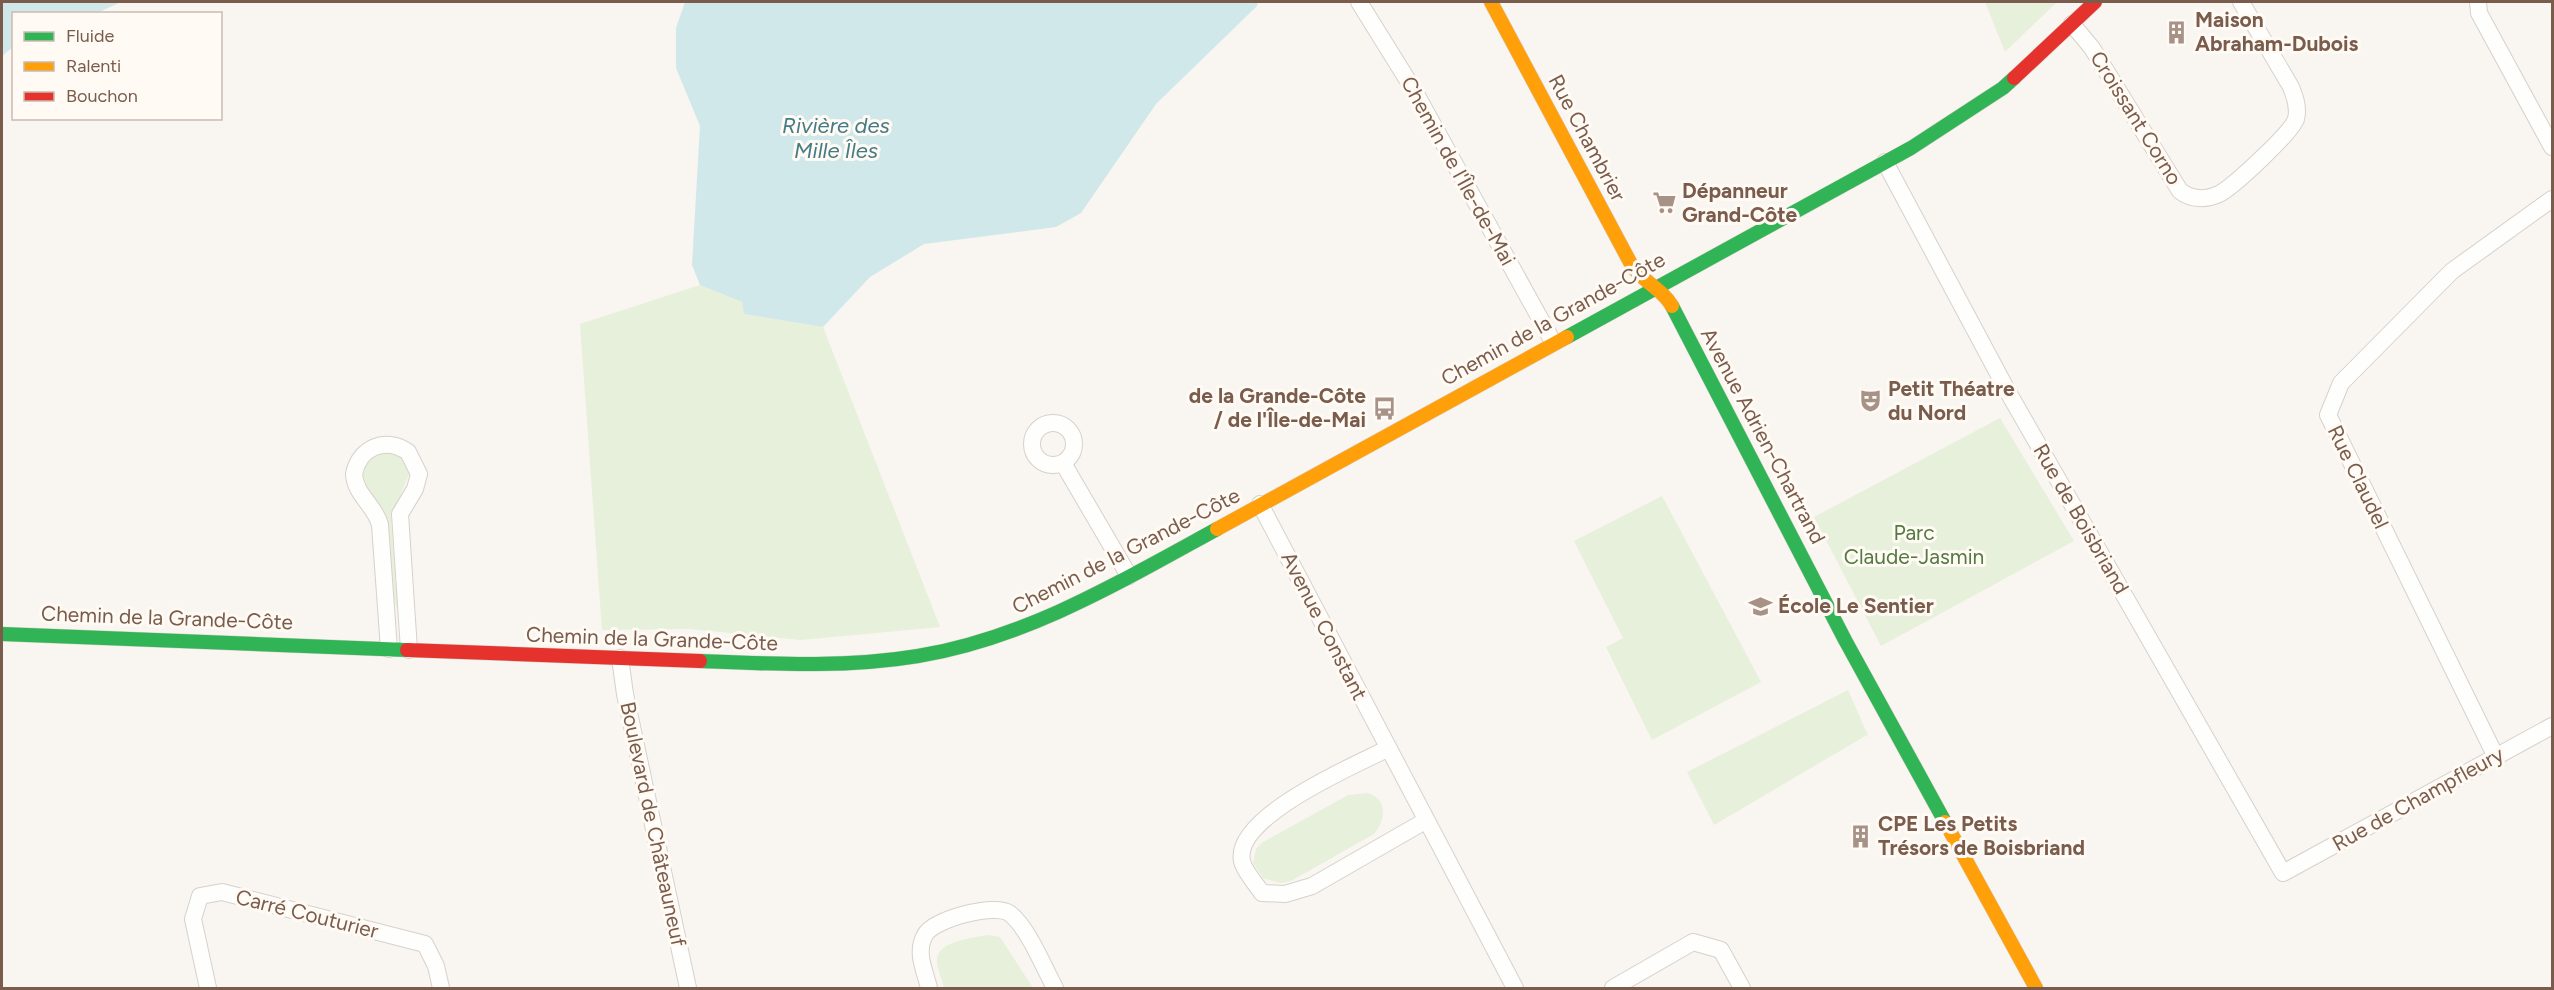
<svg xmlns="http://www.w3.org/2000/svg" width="2554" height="990" font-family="Figtree,sans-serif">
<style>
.green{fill:#e7f0db}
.water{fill:#d0e8ea}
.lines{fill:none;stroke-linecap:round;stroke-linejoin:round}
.street-casing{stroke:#d7d1cb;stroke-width:18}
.fast-casing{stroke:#d9d2cb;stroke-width:15}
.slow-casing{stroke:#d9d2cb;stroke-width:15}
.jam-casing{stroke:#d9d2cb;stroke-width:15}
.street{stroke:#fefefd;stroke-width:16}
.fast{stroke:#30b455;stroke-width:14}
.slow{stroke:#ff9f0a;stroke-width:14}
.jam{stroke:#e5322d;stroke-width:14}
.labels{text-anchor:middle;stroke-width:6;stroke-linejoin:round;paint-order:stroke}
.poi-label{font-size:21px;font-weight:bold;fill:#7a5c4d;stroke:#fffaf3;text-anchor:start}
.street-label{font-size:21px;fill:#7a5c4d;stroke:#fffaf3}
.park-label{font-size:21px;fill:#537a41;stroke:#fffaf3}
.water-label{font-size:22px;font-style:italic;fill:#437c86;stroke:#fffaf3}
</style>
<rect width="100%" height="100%" fill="#f9f5f0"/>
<!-- green -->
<g class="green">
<polygon points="1985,2 2057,2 2005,52"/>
<polygon points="700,285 742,302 744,314 823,327 940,627 801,640 689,629 602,630 580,324"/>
<polygon points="2000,418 2074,541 1881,646 1814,517"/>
<path d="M388 452 401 458 410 472 391 518 398 610C390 599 392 541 388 523 384 505 359 486 363 469 366 457 378 454 388 452Z"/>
<polygon points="1662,496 1761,682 1652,740 1606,647 1623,638 1574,541"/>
<polygon points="1848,690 1870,740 1867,735 1714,825 1687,772"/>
<path d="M1368 793C1389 800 1385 821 1374 834L1291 881 1280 883 1263 878 1253 863 1256 849 1263 842 1348 795Z"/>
<path d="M987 935 1000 937 1033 988H944C942 980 937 968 937 960 937 941 973 938 987 935Z"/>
</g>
<!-- water -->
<g class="water">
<polygon points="2,2 121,2 97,13 14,14 13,47 2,56"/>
<polygon points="685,2 1258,2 1257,6 1156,104 1081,213 1056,227 924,244 870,277 823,327 744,314 742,302 700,285 692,265 700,126 676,68 676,28"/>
</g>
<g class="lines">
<defs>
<g id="street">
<polyline points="1359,2 1415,92 1553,342"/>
<polyline points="2478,2 2479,13 2552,147"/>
<path d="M2072 24 2092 48 2180 191C2192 200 2206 200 2219 194 2233 187 2291 133 2296 119 2299 108 2295 97 2291 87L2241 2"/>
<polyline points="1885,162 2008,392 2283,873 2552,726"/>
<circle cx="1053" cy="444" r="21"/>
<polyline points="1063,463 1129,576"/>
<polyline points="1260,504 1515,988"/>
<path d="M389 649 380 525C375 505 355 495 354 474 359 448 385 436 408 452L419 474 415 489 400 514 409 650"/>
<polyline points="620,658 625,694 688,988"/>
<path d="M1387 749C1355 765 1233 817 1242 861 1244 871 1256 884 1262 893L1285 894 1312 886 1425 821"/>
<polyline points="2496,757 2328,415 2341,383 2452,271 2552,199"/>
<polyline points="208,988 193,919 200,896 222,892 425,944 436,966 441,988"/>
<path d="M929 988C925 971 915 952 925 935 933 919 995 903 1009 913 1028 927 1044 968 1055 988"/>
<polyline points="1613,988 1693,942 1721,950 1742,988"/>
</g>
<g id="fast">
<polyline points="1672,306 1845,640 1945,822"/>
<polyline points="1567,337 1911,148 2003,88 2014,78"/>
<polyline points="2,634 407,650"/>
<path d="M700 661C773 664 846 668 918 656 1027 638 1122 581 1217 529"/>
</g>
<g id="slow">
<path d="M1491 2 1631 264C1642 282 1662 288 1672 306"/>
<polyline points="1217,529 1567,337"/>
<polyline points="1945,822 2036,988"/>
</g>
<g id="jam">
<polyline points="2014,78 2095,2"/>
<polyline points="407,650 700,661"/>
</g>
</defs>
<!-- street casing -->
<use href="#street" class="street-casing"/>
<!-- fast casing -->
<use href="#fast" class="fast-casing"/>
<!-- slow casing -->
<use href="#slow" class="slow-casing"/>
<!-- jam casing -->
<use href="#jam" class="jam-casing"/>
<!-- street -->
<use href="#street" class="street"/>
<!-- fast -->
<use href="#fast" class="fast"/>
<!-- slow -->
<use href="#slow" class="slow"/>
<!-- jam -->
<use href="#jam" class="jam"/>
</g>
<!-- icons -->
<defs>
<symbol id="building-bare" viewBox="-9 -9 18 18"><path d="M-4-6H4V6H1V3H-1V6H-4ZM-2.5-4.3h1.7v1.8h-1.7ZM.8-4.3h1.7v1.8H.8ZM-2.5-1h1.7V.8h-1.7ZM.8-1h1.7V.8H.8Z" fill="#a69286" stroke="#fffaf3" stroke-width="2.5" paint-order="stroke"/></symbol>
<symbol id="supermarket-bare" viewBox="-9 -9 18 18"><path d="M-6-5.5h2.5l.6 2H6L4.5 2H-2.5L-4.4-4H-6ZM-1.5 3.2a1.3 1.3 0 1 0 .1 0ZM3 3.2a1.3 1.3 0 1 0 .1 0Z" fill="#a69286" stroke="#fffaf3" stroke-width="2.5" paint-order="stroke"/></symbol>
<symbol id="theatre-bare" viewBox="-9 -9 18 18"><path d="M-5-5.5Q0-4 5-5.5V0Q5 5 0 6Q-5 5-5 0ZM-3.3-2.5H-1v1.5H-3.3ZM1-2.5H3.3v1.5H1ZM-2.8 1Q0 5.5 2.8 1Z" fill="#a69286" stroke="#fffaf3" stroke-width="2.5" paint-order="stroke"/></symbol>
<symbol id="bus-bare" viewBox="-9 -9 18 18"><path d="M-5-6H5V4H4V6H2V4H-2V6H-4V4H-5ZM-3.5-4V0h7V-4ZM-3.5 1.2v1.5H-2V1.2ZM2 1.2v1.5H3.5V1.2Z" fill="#a69286" stroke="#fffaf3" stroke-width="2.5" paint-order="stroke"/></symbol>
<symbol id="school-bare" viewBox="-9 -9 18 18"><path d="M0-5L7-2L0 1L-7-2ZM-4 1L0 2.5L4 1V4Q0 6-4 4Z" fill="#a69286" stroke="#fffaf3" stroke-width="2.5" paint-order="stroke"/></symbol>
</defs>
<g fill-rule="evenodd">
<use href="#building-bare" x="2160" y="16" width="33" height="33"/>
<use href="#supermarket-bare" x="1648" y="186" width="33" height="33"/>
<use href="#theatre-bare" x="1854" y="384" width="33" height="33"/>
<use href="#bus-bare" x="1368" y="392" width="33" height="33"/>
<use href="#school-bare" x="1744" y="590" width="33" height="33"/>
<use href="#building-bare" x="1844" y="820" width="33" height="33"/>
</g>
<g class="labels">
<!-- poi labels -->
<g class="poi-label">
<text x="2195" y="27">Maison<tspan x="2195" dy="24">Abraham-Dubois</tspan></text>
<text x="1682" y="198">Dépanneur<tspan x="1682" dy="24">Grand-Côte</tspan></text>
<text x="1888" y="396">Petit Théatre<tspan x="1888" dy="24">du Nord</tspan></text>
<text x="1366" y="403" text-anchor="end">de la Grande-Côte<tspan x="1366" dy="24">/ de l'Île-de-Mai</tspan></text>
<text x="1778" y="613">École Le Sentier</text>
<text x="1878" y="831">CPE Les Petits<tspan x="1878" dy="24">Trésors de Boisbriand</tspan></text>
</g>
<!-- street labels -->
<g class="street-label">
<text transform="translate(2136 118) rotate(58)" y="7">Croissant Corno</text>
<text transform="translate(1587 138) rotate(62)" y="7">Rue Chambrier</text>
<text transform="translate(1458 171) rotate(61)" y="7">Chemin de l'Île-de-Mai</text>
<text transform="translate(1553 319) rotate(-29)" y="7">Chemin de la Grande-Côte</text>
<text transform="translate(1763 436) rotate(62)" y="7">Avenue Adrien-Chartrand</text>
<text transform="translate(2358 477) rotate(64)" y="7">Rue Claudel</text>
<text transform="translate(2081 519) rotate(60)" y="7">Rue de Boisbriand</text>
<text transform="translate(1126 551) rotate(-27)" y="7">Chemin de la Grande-Côte</text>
<text transform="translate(167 618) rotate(2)" y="7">Chemin de la Grande-Côte</text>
<text transform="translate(1324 626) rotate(63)" y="7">Avenue Constant</text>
<text transform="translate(652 639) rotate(2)" y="7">Chemin de la Grande-Côte</text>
<text transform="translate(2418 799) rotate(-29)" y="7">Rue de Champfleury</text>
<text transform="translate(653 824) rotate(78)" y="7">Boulevard de Châteauneuf</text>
<text transform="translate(307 914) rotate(14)" y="7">Carré Couturier</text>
</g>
<!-- park labels -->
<g class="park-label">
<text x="1914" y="540">Parc<tspan x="1914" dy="24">Claude-Jasmin</tspan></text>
</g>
<!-- water labels -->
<g class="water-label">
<text x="836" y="133">Rivière des<tspan x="836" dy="25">Mille Îles</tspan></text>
</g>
</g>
<!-- border -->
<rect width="2554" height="990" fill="none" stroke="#7a5c4d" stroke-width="6"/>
<!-- legend -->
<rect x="12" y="12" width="210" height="108" fill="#fffaf3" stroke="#cabbb1" stroke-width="1.5"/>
<rect x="24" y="32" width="30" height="9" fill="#30b455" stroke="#cabbb1" stroke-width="1.5"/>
<text x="66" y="42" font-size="18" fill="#7a5c4d">Fluide</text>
<rect x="24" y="62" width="30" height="9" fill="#ff9f0a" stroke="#cabbb1" stroke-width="1.5"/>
<text x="66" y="72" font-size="18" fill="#7a5c4d">Ralenti</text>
<rect x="24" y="92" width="30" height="9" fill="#e5322d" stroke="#cabbb1" stroke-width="1.5"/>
<text x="66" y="102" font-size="18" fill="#7a5c4d">Bouchon</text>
</svg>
